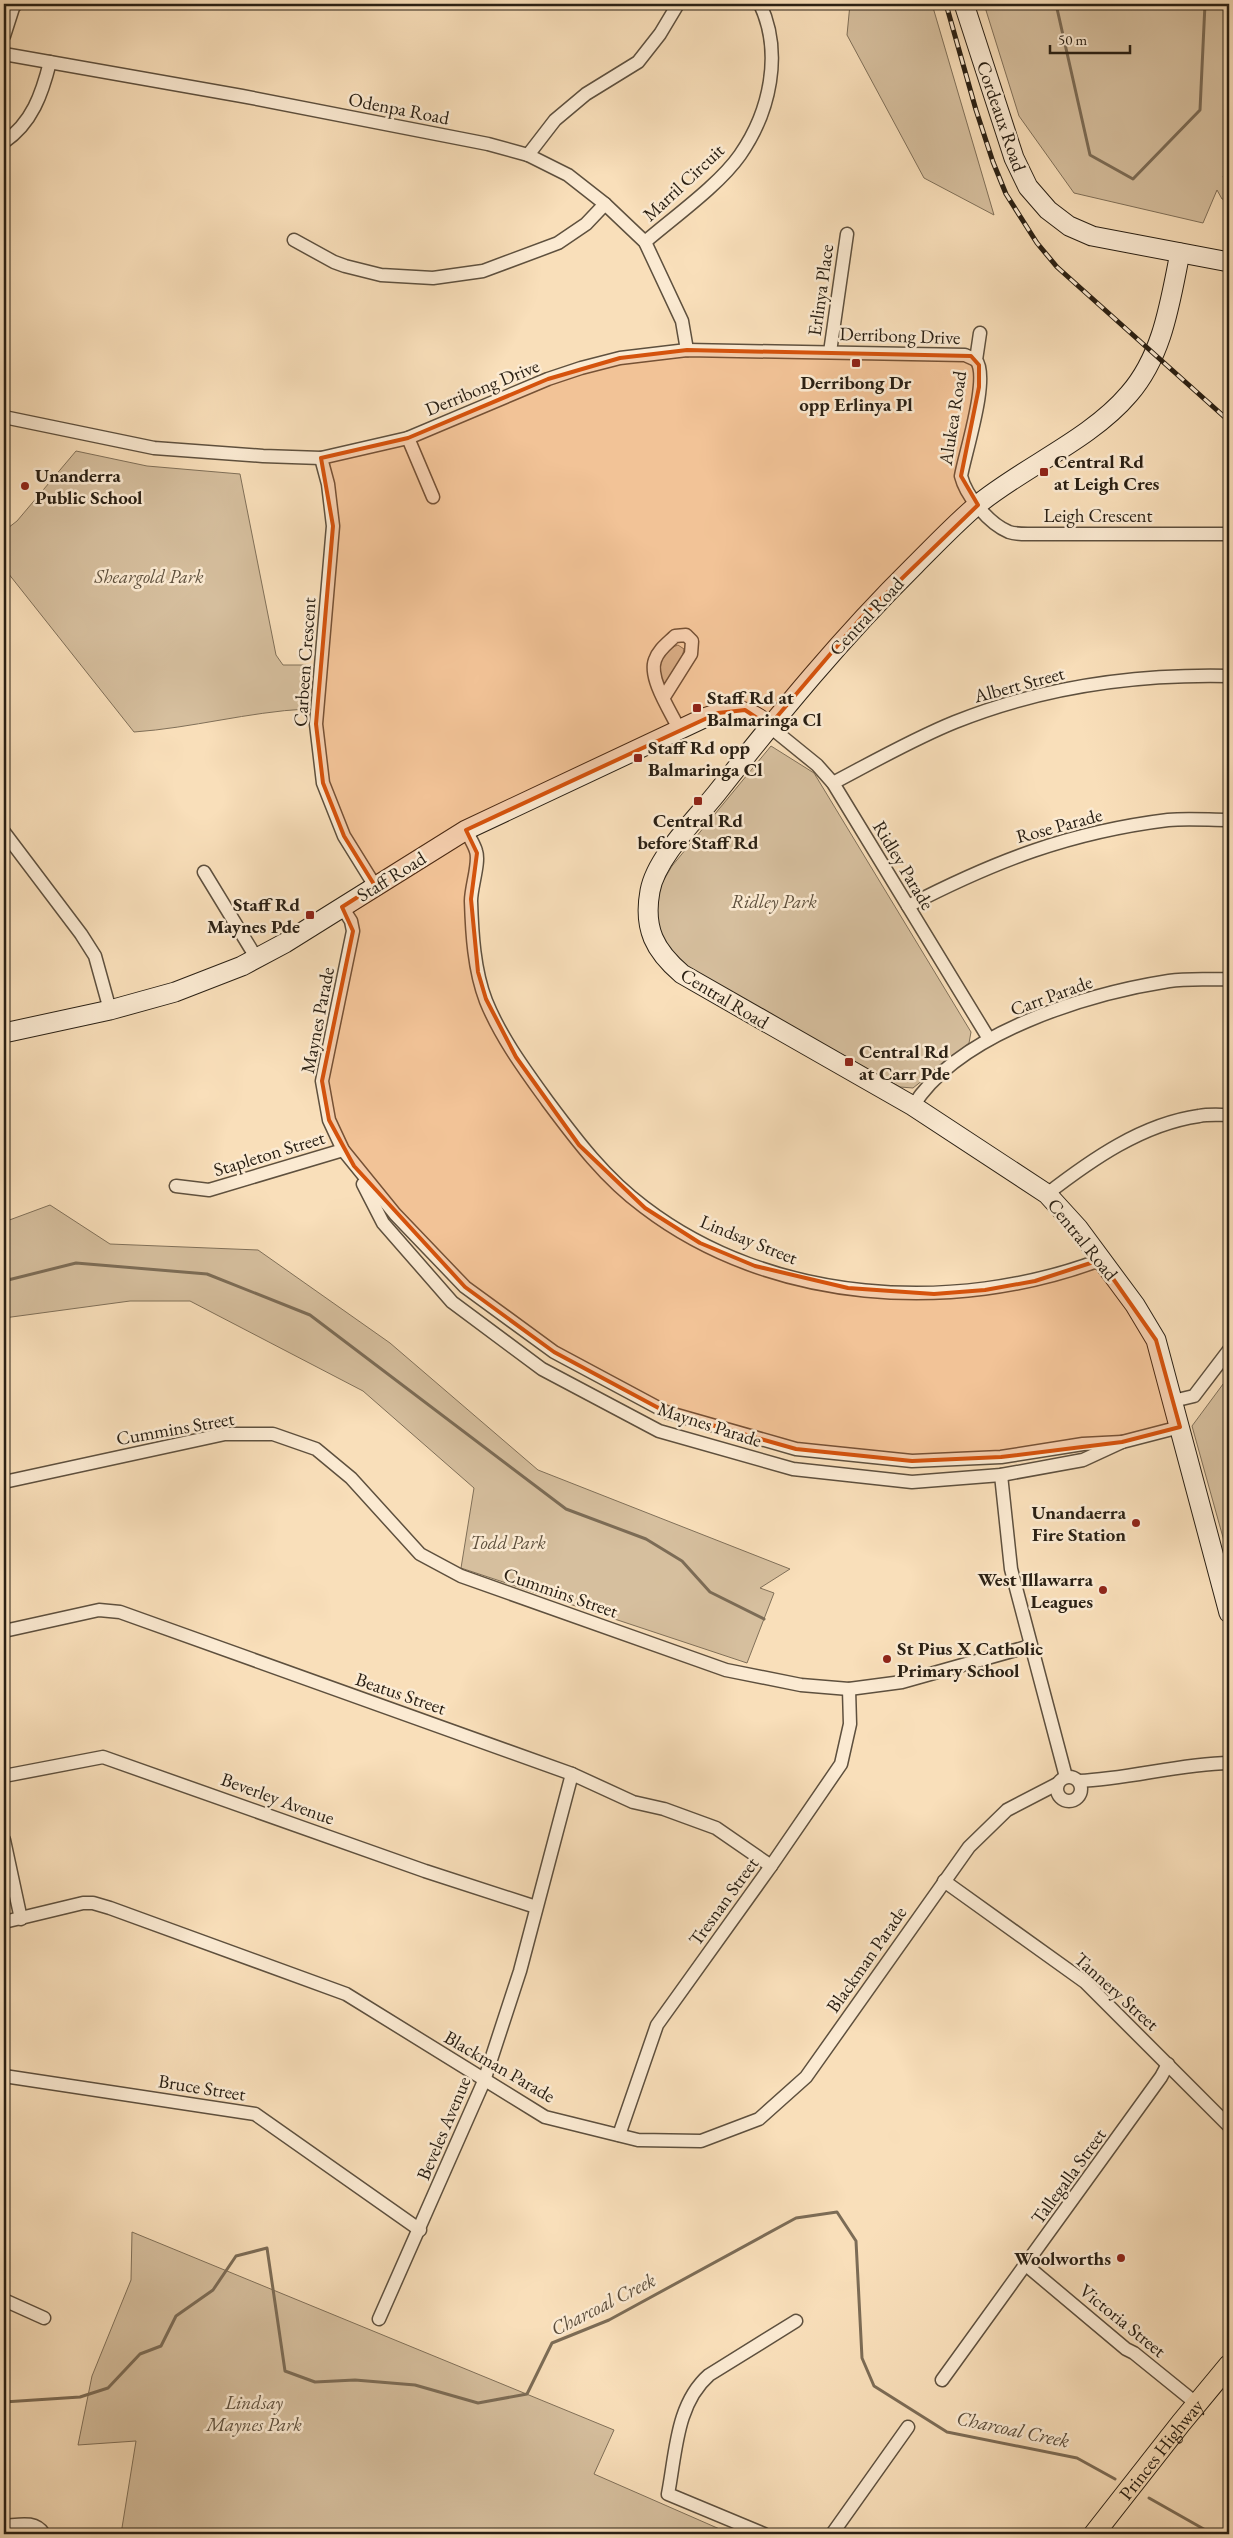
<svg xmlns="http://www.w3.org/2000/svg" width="1233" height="2538" font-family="'EB Garamond',serif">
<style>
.green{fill:#d6bf9e;stroke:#807059}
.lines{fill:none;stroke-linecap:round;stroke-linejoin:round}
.stream{stroke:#7c6c56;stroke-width:3}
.street-casing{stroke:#5e503e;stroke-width:15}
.secondary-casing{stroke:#2a2014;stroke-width:21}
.primary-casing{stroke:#2a2014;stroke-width:22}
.street{stroke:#fbead2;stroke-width:12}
.secondary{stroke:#fbead2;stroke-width:19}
.primary{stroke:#f9dfba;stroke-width:20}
.rail-casing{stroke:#2a2014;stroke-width:5}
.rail{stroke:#fbead2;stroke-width:3;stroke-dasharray:9;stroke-linecap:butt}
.marked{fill:#d5530d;fill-opacity:0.2;stroke:#d5530d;stroke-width:4;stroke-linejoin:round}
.poi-dot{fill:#8f2418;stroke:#fbead2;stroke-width:2}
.labels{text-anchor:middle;stroke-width:5;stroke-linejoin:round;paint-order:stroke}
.street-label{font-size:19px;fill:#2a2014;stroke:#fbead2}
.poi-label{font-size:19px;font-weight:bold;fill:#2a2014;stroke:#fbead2;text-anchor:start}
.park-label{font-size:19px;font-style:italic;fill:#5e503d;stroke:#fbead2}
.water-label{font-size:20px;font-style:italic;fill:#5a4c3a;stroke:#fbead2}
</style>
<rect width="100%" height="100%" fill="#f9dfba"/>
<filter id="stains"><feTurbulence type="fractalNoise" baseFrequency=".004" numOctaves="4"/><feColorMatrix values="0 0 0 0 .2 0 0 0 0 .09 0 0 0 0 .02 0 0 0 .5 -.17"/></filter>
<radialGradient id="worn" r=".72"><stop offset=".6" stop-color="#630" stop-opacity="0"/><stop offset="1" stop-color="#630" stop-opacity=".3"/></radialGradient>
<!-- green -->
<g class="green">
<polygon points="850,4 932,4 994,215 924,178 847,35"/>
<polygon points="984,4 1229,4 1229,162 1223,177 1229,184 1229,200 1222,199 1217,190 1203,223 1074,193 1019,116"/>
<path d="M76 451 147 466 240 474 276 655 283 665H306V709C248 712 192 728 134 732L4 568V531L17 521Z"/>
<path d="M678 645 684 649 681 661 664 688C656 672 658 652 678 645Z"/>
<polygon points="771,746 814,773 971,1032 969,1043 913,1088 900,1087 688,968 660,937 655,895 672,866"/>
<polygon points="50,1205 110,1244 258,1250 390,1343 538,1470 790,1569 760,1588 774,1593 747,1663 461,1568 474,1488 363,1391 190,1301 130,1301 4,1318 4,1222"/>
<polygon points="1229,1376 1229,1559 1192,1426"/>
<polygon points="132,2232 614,2430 594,2474 731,2534 121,2534 136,2441 78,2445 92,2376 131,2280"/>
</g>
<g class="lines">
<!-- stream -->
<g class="stream">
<polyline points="1056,4 1090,155 1133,179 1200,110 1205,4"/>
<polyline points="4,1281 76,1263 207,1274 310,1315 566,1509 646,1539 682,1561 710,1592 764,1619"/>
<polyline points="4,2402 80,2397 108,2388 140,2354 161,2346 176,2316 213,2290 236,2256 267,2248 285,2371 315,2382 355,2380 415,2385 478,2403 527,2394 552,2343 609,2320 796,2218 837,2212 856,2241 862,2358 874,2386 947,2432 1077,2458 1115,2479"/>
<polyline points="1149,2498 1209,2532"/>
</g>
<defs>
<g id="street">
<polyline points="4,36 13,8 16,4"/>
<polyline points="4,54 242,96 488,144 528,155 568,175 605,204 645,242 682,321 687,350"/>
<path d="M4 142C32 123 42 94 50 62"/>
<polyline points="528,155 555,120 586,94 638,62 660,34 678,4"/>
<polyline points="294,240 334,262 345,266 381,275 433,278 483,271 558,243 586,224 605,204"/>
<path d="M645 242C674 217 719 185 740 155 770 112 783 53 760 4"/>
<path d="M980 333 976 360C990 377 965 453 961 476 966 496 989 524 1009 532 1015 534 1022 534 1028 534H1229"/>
<polyline points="830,352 847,234"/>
<polyline points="4,417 154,448 263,456 321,458 408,438 548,379 581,368 620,358 687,350 965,355 976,360"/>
<polyline points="408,438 433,497"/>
<polyline points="321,458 328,484 333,526 316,724 323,783 344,836 375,886"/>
<path d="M664 697 691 654 692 641 686 635 675 636C668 643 658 650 655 660 648 678 671 712 679 729"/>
<polyline points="769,726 817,765 833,783 989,1039"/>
<path d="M833 783C873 762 913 739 955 722 1042 687 1136 674 1229 676"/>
<path d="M466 830C469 837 474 844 476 851 480 862 471 887 471 901 472 933 474 970 486 1001 501 1038 525 1070 548 1102 577 1141 605 1178 644 1207 771 1304 954 1315 1100 1260"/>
<polyline points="4,832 81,934 95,956 110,1010"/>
<polyline points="204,872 257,959"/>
<path d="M908 906C995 861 1070 832 1168 820 1188 818 1209 820 1229 820"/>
<polyline points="342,907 351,921 353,931 322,1081 329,1120 343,1150 395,1214 465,1287 554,1352 666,1412 796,1449 912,1461 1001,1457 1083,1444 1122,1442"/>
<path d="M913 1106C959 1033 1086 994 1169 981 1188 978 1209 980 1229 979"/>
<polyline points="363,1184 383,1223 452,1302 542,1369 659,1431 793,1469 912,1482 1001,1475 1083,1460 1122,1442 1180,1427"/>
<polyline points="176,1186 209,1190 343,1150"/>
<path d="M1047 1194C1091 1160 1142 1124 1199 1116 1209 1114 1219 1115 1229 1115"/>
<polyline points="1173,1401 1194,1396 1229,1350"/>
<polyline points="1001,1475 1011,1569 1066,1777"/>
<polyline points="4,1482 225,1434 273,1434 316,1449 351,1478 420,1554 461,1576 726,1670 801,1685 849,1689 902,1682 1030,1646"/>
<polyline points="4,1631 99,1610 120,1612 572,1774 633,1802 664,1809 716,1828 771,1866"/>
<polyline points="4,1776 103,1757 425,1871 536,1907"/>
<circle cx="1069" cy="1789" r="12"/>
<path d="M1079 1781C1129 1779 1178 1764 1229 1763"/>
<polyline points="4,1840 21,1919"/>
<polyline points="944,1881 1085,1982 1229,2126"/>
<polyline points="4,1922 83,1903 93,1903 110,1908 346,1994 545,2117 638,2140 701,2141 759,2119 806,2077 969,1847 1007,1810 1057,1784"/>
<polyline points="4,2076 255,2114 420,2230"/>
<polyline points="619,2135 657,2025 771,1866 841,1764 850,1724 849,1689"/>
<polyline points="1026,2265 1126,2349 1134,2353 1197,2404"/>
<polyline points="4,2300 44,2318"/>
<polyline points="379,2319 484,2081 520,1971 572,1774"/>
<polyline points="942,2380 1161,2077 1168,2064"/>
<path d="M4 2526C19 2525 35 2520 44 2534"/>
<path d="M764 2534 668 2494C676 2453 676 2404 709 2375L796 2321"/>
<polyline points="832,2534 908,2427"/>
</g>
<g id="secondary">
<polyline points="964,4 1014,158 1028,187 1048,210 1069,226 1092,236 1229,262"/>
<path d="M1180 253C1170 302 1163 355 1129 394 1090 440 1023 467 976 506 955 524 935 545 915 565 843 636 779 714 716 794 695 820 656 858 650 891 643 929 655 951 682 974L913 1106 1047 1194 1078 1228 1135 1305 1156 1340 1229 1613"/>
<path d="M4 1033 110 1010 175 992 242 966 285 943 466 830 704 718C732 708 745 706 769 726"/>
</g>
<g id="primary">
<path id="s1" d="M1094 2534 1181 2423 1229 2365"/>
</g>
</defs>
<!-- street casing -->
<use href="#street" class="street-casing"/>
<!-- secondary casing -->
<use href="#secondary" class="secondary-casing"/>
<!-- primary casing -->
<use href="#primary" class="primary-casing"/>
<!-- street -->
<use href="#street" class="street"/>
<!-- secondary -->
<use href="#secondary" class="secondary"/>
<!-- primary -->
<use href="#primary" class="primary"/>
<defs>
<g id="rail">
<polyline points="946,4 976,110 993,162 1006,194 1037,243 1057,267 1229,421"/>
<polyline points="1227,2534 1229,2531"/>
</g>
</defs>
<!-- rail casing -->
<use href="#rail" class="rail-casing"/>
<!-- rail -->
<use href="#rail" class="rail"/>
</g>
<!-- marked area -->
<path class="marked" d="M687 350 971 356 979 365V387L961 476 978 505 861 618 769 726 745 710 718 713 466 830 477 853 471 899 478 972 486 999 516 1057 579 1145 645 1208 700 1243 755 1266 848 1288 934 1294 985 1290 1035 1281 1100 1260 1156 1340 1180 1427 1122 1442 1001 1457 912 1461 796 1449 666 1412 554 1352 465 1287 354 1166 329 1120 322 1081 353 931 342 907 375 886 344 836 323 783 316 724 333 526 321 458 408 438 548 379 620 358Z"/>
<!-- markers -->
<g class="poi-dot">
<rect x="851" y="358" width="10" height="10" rx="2.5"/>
<rect x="1039" y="467" width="10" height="10" rx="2.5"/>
<circle cx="25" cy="486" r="5"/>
<rect x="692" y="703" width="10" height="10" rx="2.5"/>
<rect x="633" y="753" width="10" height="10" rx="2.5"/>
<rect x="693" y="796" width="10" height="10" rx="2.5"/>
<rect x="305" y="910" width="10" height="10" rx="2.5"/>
<rect x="844" y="1057" width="10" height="10" rx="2.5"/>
<circle cx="1136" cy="1523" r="5"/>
<circle cx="1103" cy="1590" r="5"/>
<circle cx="887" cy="1659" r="5"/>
<circle cx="1121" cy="2258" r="5"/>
</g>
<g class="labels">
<!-- street labels -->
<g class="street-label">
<text transform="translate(399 108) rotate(11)" y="7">Odenpa Road</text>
<text transform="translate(1002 116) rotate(71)" y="7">Cordeaux Road</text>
<text transform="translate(683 182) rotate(-43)" y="7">Marril Circuit</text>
<text transform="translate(820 290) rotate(-82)" y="7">Erlinya Place</text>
<text transform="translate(900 335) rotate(2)" y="7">Derribong Drive</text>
<text transform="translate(482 387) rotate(-22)" y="7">Derribong Drive</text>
<text transform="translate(952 418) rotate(-81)" y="7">Alukea Road</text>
<text x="1098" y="522">Leigh Crescent</text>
<text transform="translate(866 616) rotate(-47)" y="7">Central Road</text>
<text transform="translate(304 662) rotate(-86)" y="7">Carbeen Crescent</text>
<text transform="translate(1019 684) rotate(-15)" y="7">Albert Street</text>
<text transform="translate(1059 825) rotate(-15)" y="7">Rose Parade</text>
<text transform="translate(904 865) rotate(59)" y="7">Ridley Parade</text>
<text transform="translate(391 876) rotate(-32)" y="7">Staff Road</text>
<text transform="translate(1051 995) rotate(-20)" y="7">Carr Parade</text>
<text transform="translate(725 998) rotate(31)" y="7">Central Road</text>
<text transform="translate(317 1020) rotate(-79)" y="7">Maynes Parade</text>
<text transform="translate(269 1153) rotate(-17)" y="7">Stapleton Street</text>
<text transform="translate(749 1239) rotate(22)" y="7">Lindsay Street</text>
<text transform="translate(1083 1239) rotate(51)" y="7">Central Road</text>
<text transform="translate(710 1424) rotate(18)" y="7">Maynes Parade</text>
<text transform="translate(175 1428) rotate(-10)" y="7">Cummins Street</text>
<text transform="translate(561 1592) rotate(19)" y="7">Cummins Street</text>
<text transform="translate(401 1693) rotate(19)" y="7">Beatus Street</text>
<text transform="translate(278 1798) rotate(20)" y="7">Beverley Avenue</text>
<text transform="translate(723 1901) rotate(-54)" y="7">Tresnan Street</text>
<text transform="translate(866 1959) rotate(-55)" y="7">Blackman Parade</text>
<text transform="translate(1117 1991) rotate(42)" y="7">Tannery Street</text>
<text transform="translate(500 2066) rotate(30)" y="7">Blackman Parade</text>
<text transform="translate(202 2087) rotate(9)" y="7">Bruce Street</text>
<text transform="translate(443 2128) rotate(-67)" y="7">Beveles Avenue</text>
<text transform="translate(1068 2176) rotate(-54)" y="7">Tallegalla Street</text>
<text transform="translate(1123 2320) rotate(39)" y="7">Victoria Street</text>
<text dy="7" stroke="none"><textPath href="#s1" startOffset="108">Princes Highway</textPath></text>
</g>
<!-- poi labels -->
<g class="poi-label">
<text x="856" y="389" text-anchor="middle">Derribong Dr<tspan x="856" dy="22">opp Erlinya Pl</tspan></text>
<text x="1054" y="468">Central Rd<tspan x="1054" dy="22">at Leigh Cres</tspan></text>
<text x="35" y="482">Unanderra<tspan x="35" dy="22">Public School</tspan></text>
<text x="707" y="704">Staff Rd at<tspan x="707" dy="22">Balmaringa Cl</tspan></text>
<text x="648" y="754">Staff Rd opp<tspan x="648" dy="22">Balmaringa Cl</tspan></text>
<text x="698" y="827" text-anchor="middle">Central Rd<tspan x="698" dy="22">before Staff Rd</tspan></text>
<text x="300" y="911" text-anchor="end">Staff Rd<tspan x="300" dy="22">Maynes Pde</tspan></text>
<text x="859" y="1058">Central Rd<tspan x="859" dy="22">at Carr Pde</tspan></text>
<text x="1126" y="1519" text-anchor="end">Unandaerra<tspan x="1126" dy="22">Fire Station</tspan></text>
<text x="1093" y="1586" text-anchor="end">West Illawarra<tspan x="1093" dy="22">Leagues</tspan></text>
<text x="897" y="1655">St Pius X Catholic<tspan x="897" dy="22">Primary School</tspan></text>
<text x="1111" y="2265" text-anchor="end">Woolworths</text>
</g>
<!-- park labels -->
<g class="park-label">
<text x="149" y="583">Sheargold Park</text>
<text x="774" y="908">Ridley Park</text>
<text x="508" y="1549">Todd Park</text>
<text x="254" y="2409">Lindsay<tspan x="254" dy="22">Maynes Park</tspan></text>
</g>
<!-- water labels -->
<g class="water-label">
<text transform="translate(603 2304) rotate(-27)" y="7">Charcoal Creek</text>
<text transform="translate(1013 2429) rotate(12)" y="7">Charcoal Creek</text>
</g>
</g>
<!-- margin -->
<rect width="1233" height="2538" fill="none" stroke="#f9dfba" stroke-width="20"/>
<rect x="5" y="5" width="1223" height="2528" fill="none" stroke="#2a2014" stroke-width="2.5"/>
<rect x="10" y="10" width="1213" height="2518" fill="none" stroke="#2a2014"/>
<!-- scale -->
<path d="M1050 45v8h80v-8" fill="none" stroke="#2a2014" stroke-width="2.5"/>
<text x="1058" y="45" font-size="15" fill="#2a2014" stroke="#fbead2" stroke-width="4" paint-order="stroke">50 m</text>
<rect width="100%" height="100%" filter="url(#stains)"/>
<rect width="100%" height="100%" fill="url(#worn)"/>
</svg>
